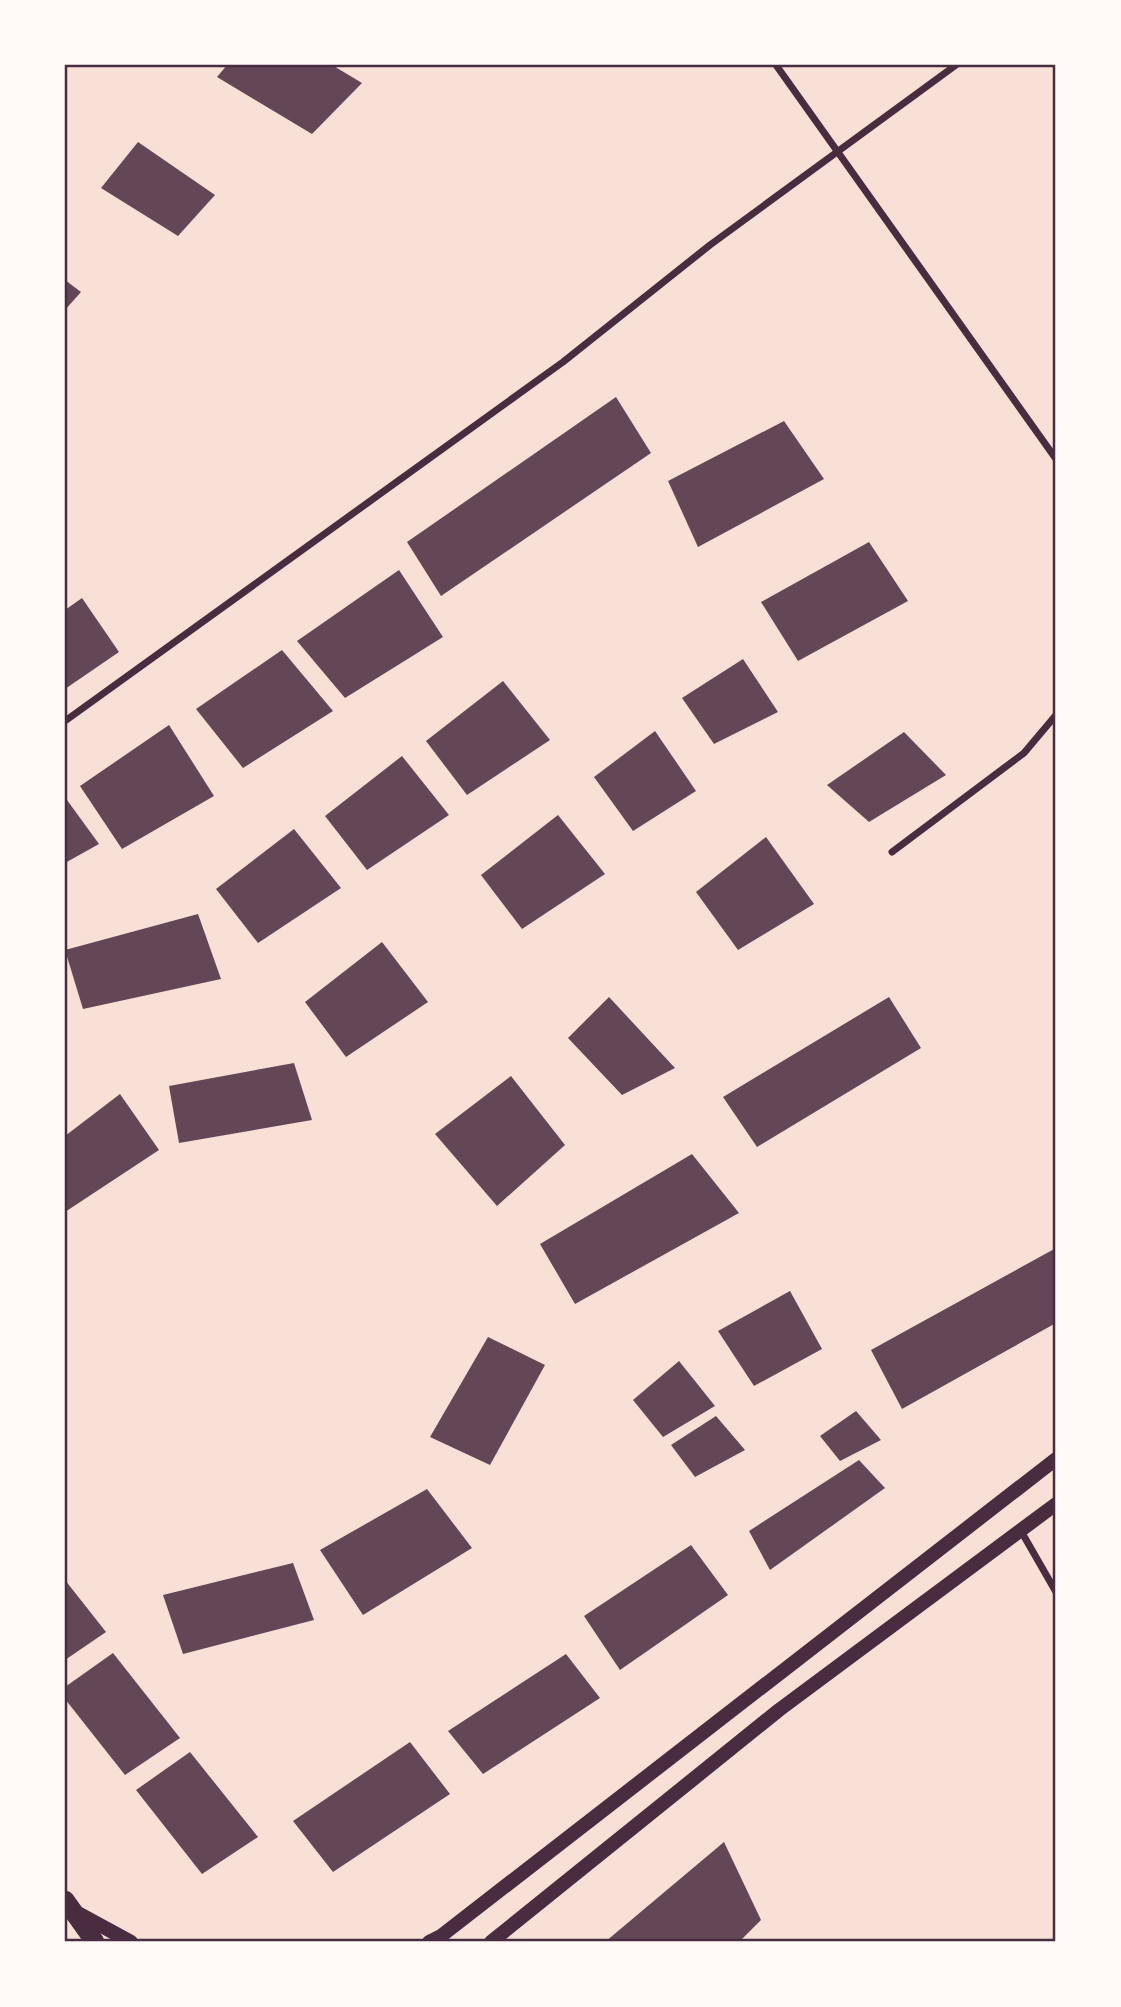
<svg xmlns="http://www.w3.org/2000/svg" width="1121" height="2007" font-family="'Asap Condensed',sans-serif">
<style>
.building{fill:#644757}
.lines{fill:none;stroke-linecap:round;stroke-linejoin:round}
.minor{stroke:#4a2c40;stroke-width:7}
.secondary{stroke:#4a2c40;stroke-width:14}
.trunk{stroke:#4a2c40;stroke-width:19}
.neatline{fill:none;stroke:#4a2c40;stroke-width:2.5}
</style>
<rect width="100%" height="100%" fill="#f7e1d7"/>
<!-- building -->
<g class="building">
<polygon points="227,65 332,65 362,83 312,134 217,77"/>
<polygon points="138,142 215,195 178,236 101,188"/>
<polygon points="65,280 81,292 65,310"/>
<polygon points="616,397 651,453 441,596 407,542"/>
<polygon points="784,421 824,479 698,547 668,481"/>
<polygon points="869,542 908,601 798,661 761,602"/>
<polygon points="399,570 443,637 345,698 297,641"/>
<polygon points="82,598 119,652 65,689 65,610"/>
<polygon points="282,650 333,711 243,768 196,709"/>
<polygon points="743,659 778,712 714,744 682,698"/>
<polygon points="503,681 550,740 467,795 426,741"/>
<polygon points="169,725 214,796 122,849 80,786"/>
<polygon points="655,731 696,791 633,831 594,777"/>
<polygon points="904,732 946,775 869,822 827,785"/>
<polygon points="402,756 449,815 367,870 325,816"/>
<polygon points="67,800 99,844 65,863 65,801"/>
<polygon points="558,815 605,874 522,929 481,875"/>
<polygon points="294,829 341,888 258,943 216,889"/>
<polygon points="766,837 814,904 738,950 696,892"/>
<polygon points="198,914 221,979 83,1009 65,950"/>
<polygon points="382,942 428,1002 346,1057 305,1002"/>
<polygon points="609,997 675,1068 622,1095 568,1038"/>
<polygon points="889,997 921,1048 757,1147 723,1097"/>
<polygon points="294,1063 312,1120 179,1143 169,1086"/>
<polygon points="511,1076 565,1145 497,1206 435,1134"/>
<polygon points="120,1094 159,1150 65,1212 65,1136"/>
<polygon points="692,1154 739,1213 575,1304 540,1244"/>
<polygon points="1056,1248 1056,1323 902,1409 871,1350"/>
<polygon points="790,1291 822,1349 754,1386 718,1331"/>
<polygon points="488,1337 545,1365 490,1465 430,1437"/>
<polygon points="679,1361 715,1406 663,1437 633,1400"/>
<polygon points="856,1411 881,1440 840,1461 820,1436"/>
<polygon points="716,1416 745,1450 695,1477 671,1445"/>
<polygon points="859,1460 885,1488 770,1570 749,1531"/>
<polygon points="427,1489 472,1548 363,1615 320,1550"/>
<polygon points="691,1545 728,1595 620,1670 584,1616"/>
<polygon points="293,1563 314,1620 183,1654 163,1595"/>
<polygon points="65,1580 106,1632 65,1660"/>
<polygon points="113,1653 180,1738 125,1775 65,1699 65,1687"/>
<polygon points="566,1654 600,1698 483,1774 448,1731"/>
<polygon points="410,1742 450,1794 333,1872 293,1821"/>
<polygon points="190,1752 258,1837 202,1874 136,1790"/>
<polygon points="724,1842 761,1920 739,1942 605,1942"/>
</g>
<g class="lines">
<!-- minor -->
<g class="minor">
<polyline points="776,65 1056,459"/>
<polyline points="65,721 563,362 710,245 956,65"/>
<polyline points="892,852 1024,753 1056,715"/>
<polyline points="1021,1531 1056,1592"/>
</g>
<!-- secondary -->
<g class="secondary">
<polyline points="74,1911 131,1942"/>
<polyline points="429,1942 441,1936 1056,1459"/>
<polyline points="491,1942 779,1710 1056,1504"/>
</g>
<!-- trunk -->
<polyline class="trunk" points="65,1900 95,1942"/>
</g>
<!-- border -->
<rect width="1121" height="2007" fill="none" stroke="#fffaf5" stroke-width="133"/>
<rect x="66" y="66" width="988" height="1874" class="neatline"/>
</svg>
